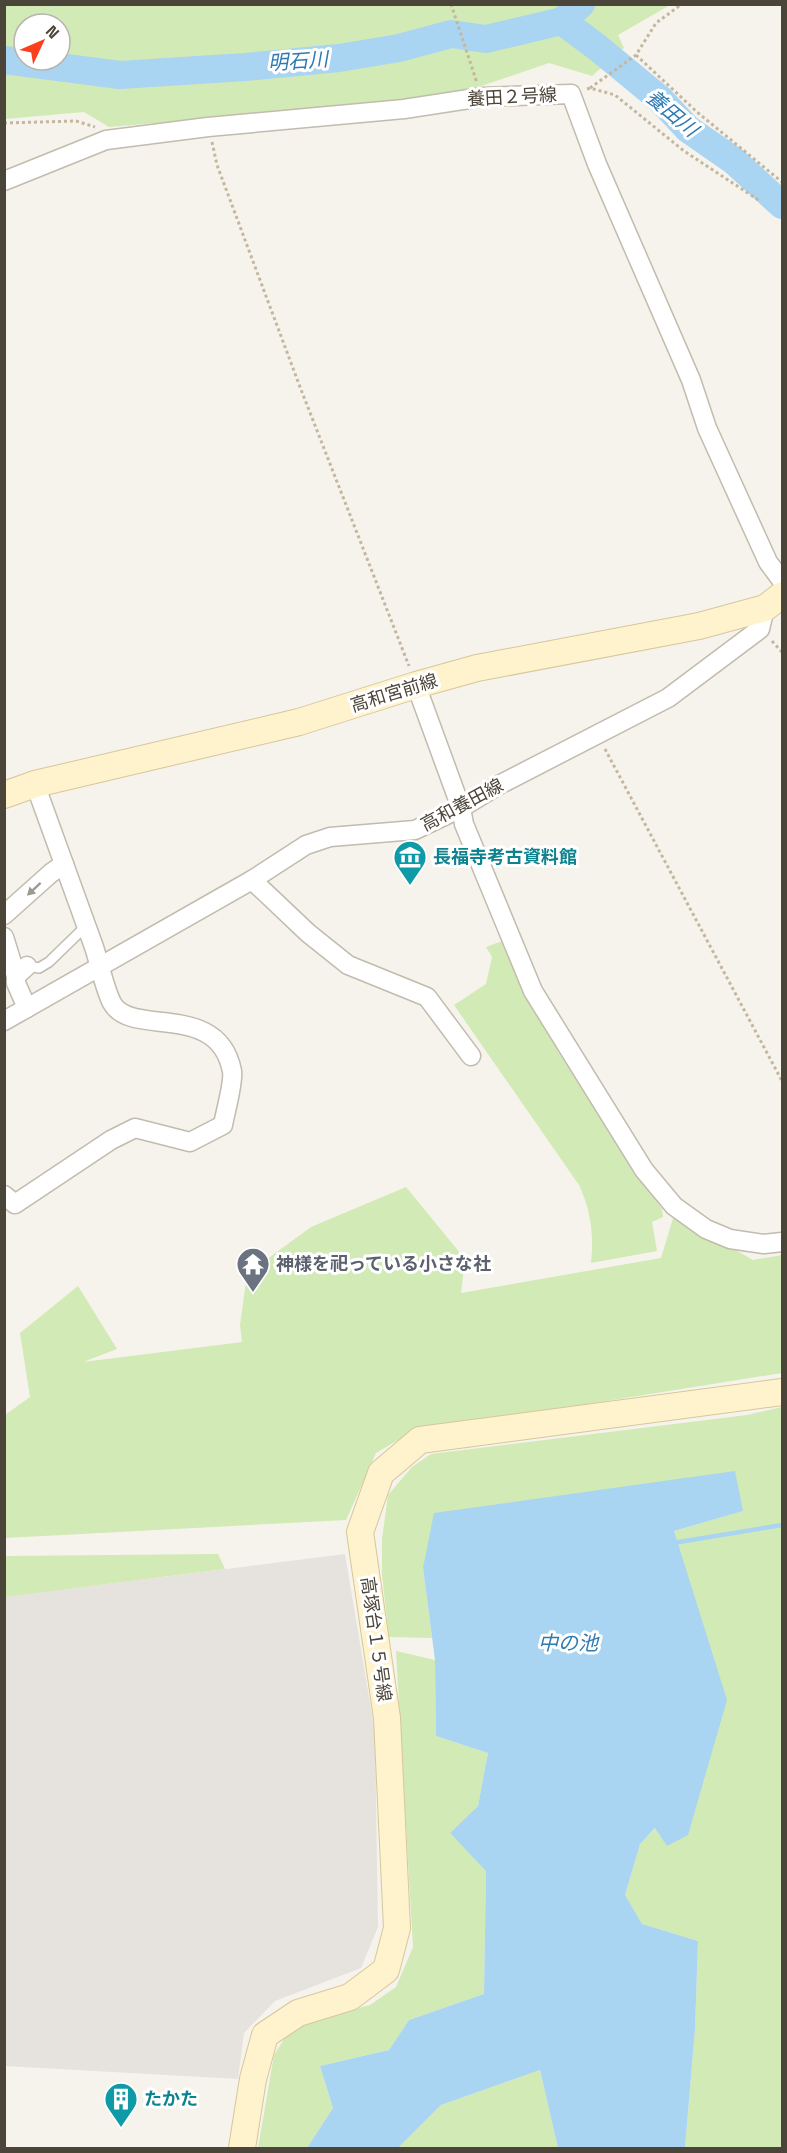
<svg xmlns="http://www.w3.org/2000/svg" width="787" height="2153" font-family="'Space Grotesk','Noto Sans JP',sans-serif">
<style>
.industrial{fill:#e6e2dd}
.green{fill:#d2eab5;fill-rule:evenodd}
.water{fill:#a9d4f2}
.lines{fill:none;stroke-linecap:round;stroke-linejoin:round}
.stream{stroke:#a9d4f2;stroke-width:4.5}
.river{stroke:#a9d4f2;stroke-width:28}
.lane-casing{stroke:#c2bbae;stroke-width:12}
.street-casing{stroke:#c2bbae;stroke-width:21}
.secondary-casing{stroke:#d6c79b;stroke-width:28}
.path{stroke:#c4b79f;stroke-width:3;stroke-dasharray:3 3;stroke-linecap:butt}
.lane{stroke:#fff;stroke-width:9}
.street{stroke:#fff;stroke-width:18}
.secondary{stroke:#fff3cd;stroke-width:26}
.oneway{fill:#9c9892}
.labels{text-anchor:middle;stroke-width:6;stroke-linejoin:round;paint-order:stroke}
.street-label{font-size:18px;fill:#4b4439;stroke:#fff}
.culture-label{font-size:18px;font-weight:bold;fill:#0d838f;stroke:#fff;text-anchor:start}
.worship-label{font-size:18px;font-weight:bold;fill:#5b616d;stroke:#fff;text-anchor:start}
.water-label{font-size:20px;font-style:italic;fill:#2e7ab2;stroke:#fff}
</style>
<rect width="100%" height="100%" fill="#f6f3ec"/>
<!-- industrial -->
<polygon class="industrial" points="345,1554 375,1733 378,1927 361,1968 275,2001 244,2033 238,2079 5,2066 4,1597"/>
<!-- green -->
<g class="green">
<path d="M5 5H670L618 35 624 48 592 76 549 63 443 99 109 127 84 112 5 119ZM24 24H60V60H24Z"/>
<path d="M502 941 528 998 559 1047 557 1050 640 1179 662 1209 663 1217 652 1222 657 1251 591 1263C594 1236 591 1210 579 1185L454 1005 486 984 492 957 486 947Z"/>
<polygon points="406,1187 465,1259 461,1293 661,1258 674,1215 753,1260 782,1255 782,1373 412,1432 376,1453 346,1520 5,1538 5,1415 30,1397 20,1333 78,1286 117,1349 83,1362 242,1342 240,1325 247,1274 311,1227"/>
<polygon points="782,1407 782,2148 685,2148 695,2029 698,1941 641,1924 625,1895 640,1843 656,1828 680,1553 674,1531 743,1511 423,1568 432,1638 389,1637 382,1575 382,1539 388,1495 412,1467 431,1454 747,1415"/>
<polygon points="218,1554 225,1569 5,1597 5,1556"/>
<polygon points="396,1651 435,1660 436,1736 488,1753 478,1806 450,1833 486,1870 484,1994 409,2020 389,2050 320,2066 333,2108 307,2148 258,2148 274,2055 286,2036 300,2024 370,2005 396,1987 413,1947"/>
<polygon points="540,2070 558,2148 398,2148 441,2105"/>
</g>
<!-- water -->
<polygon class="water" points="735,1471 743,1511 674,1531 727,1700 688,1835 667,1846 655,1828 640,1844 625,1895 642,1924 698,1941 695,2029 685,2148 558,2148 540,2070 441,2105 398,2148 307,2148 333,2108 320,2066 389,2050 409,2020 484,1994 486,1871 450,1833 478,1806 488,1753 436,1736 435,1660 423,1568 434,1513"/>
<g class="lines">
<!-- stream -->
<polyline class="stream" points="673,1543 782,1525"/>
<!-- river -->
<g class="river">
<polyline points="562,21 598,48 660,99 688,129 734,161 782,205"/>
<polyline points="4,60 120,75 245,67 339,58 399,48 451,34 486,39 562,21 581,4"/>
</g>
<defs>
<polyline id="lane" points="27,966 39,968 49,962 86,926"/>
<g id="street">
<polyline points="4,181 106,140 208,127 404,109 482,97 571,94 597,164 691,380 707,428 768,562 782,581"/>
<polyline points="416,685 461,808 464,824 533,991 644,1170 674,1206 706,1229 730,1239 764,1244 782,1242"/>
<polyline points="252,880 308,933 348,965 427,997 471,1056"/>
<polyline points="4,915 51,873 64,864"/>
<polyline points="4,937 16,976 27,966"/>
<polyline points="16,976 16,983 27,1008"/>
<polyline points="4,1021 252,880 306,845 330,837 415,830 461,808 497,786 668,698 760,629 765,608"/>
<path d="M4 1195 15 1204 111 1140 135 1128 190 1142 223 1125C225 1113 234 1082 232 1071 218 1000 131 1038 112 1003 105 990 99 962 94 947 74 893 55 838 35 784"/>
</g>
<g id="secondary">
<polyline points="4,795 35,784 299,722 416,685 477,668 699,626 765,608 782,595"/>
<polyline points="242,2148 253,2079 265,2035 298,2013 350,1997 386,1970 397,1928 387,1718 360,1532 381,1473 420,1440 782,1392"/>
</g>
</defs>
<!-- lane casing -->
<use href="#lane" class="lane-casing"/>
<!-- street casing -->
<use href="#street" class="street-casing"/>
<!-- secondary casing -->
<use href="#secondary" class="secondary-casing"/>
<!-- path -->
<g class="path">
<polyline points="451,4 477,83"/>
<polyline points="636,55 697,112 782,182"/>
<polyline points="590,88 636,55 656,23 682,4"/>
<polyline points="587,89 590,88 615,95 684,151 760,201"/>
<polyline points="4,123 76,121 95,127"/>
<polyline points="212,142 217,165 300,387 409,666"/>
<polyline points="772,641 782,652"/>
<polyline points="605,749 782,1081"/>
</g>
<!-- lane -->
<use href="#lane" class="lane"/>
<!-- street -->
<use href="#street" class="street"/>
<!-- secondary -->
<use href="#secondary" class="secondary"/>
</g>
<!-- one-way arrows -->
<defs><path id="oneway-solid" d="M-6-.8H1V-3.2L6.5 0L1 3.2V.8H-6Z" transform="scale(1.5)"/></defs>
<use class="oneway" href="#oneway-solid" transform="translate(34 889) rotate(137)"/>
<!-- icons -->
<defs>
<symbol id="museum-pin" viewBox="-11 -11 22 30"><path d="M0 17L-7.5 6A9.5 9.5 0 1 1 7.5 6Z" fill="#0f9aa8" stroke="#fff"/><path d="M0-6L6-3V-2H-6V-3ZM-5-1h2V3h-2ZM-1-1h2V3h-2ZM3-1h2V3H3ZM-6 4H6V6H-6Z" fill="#fff"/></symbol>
<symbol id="temple-pin" viewBox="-11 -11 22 30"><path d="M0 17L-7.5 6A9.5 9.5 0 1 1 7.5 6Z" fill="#6b7280" stroke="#fff"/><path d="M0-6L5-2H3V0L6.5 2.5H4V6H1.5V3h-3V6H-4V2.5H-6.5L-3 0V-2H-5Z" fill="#fff"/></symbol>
<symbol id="building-pin" viewBox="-11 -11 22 30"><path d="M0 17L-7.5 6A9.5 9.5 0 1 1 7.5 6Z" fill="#0f9aa8" stroke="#fff"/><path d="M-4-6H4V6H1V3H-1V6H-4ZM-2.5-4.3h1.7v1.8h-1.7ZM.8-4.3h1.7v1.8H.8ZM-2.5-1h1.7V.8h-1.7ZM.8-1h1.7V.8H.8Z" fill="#fff"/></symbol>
</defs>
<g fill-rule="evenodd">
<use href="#museum-pin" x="391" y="838" width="38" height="52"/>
<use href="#temple-pin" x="234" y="1245" width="38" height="52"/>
<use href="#building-pin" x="102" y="2080" width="38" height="52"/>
</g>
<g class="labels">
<!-- street labels -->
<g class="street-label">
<text transform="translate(512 97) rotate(-3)" y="6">養田２号線</text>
<text transform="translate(394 693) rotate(-17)" y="6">高和宮前線</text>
<text transform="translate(462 805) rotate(-28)" y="6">高和養田線</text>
<text transform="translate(376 1639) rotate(82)" y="6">高塚台１５号線</text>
</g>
<!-- culture labels -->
<g class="culture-label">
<text x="433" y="863">長福寺考古資料館</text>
<text x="144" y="2105">たかた</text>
</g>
<!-- worship labels -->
<g class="worship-label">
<text x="276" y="1270">神様を祀っている小さな社</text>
</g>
<!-- water labels -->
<g class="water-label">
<text transform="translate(298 61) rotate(-4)" y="7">明石川</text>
<text transform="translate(672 113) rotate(40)" y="7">養田川</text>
<text x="568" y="1650">中の池</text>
</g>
</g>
<!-- border -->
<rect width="787" height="2153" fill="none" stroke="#4b4439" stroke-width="12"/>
<!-- north arrow -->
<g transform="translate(42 42) rotate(46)"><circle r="28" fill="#ffffff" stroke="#b7b4b0" stroke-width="1.5"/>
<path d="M0-4.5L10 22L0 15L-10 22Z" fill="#fc3f1d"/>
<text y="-9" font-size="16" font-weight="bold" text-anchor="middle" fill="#4b4439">N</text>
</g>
</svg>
